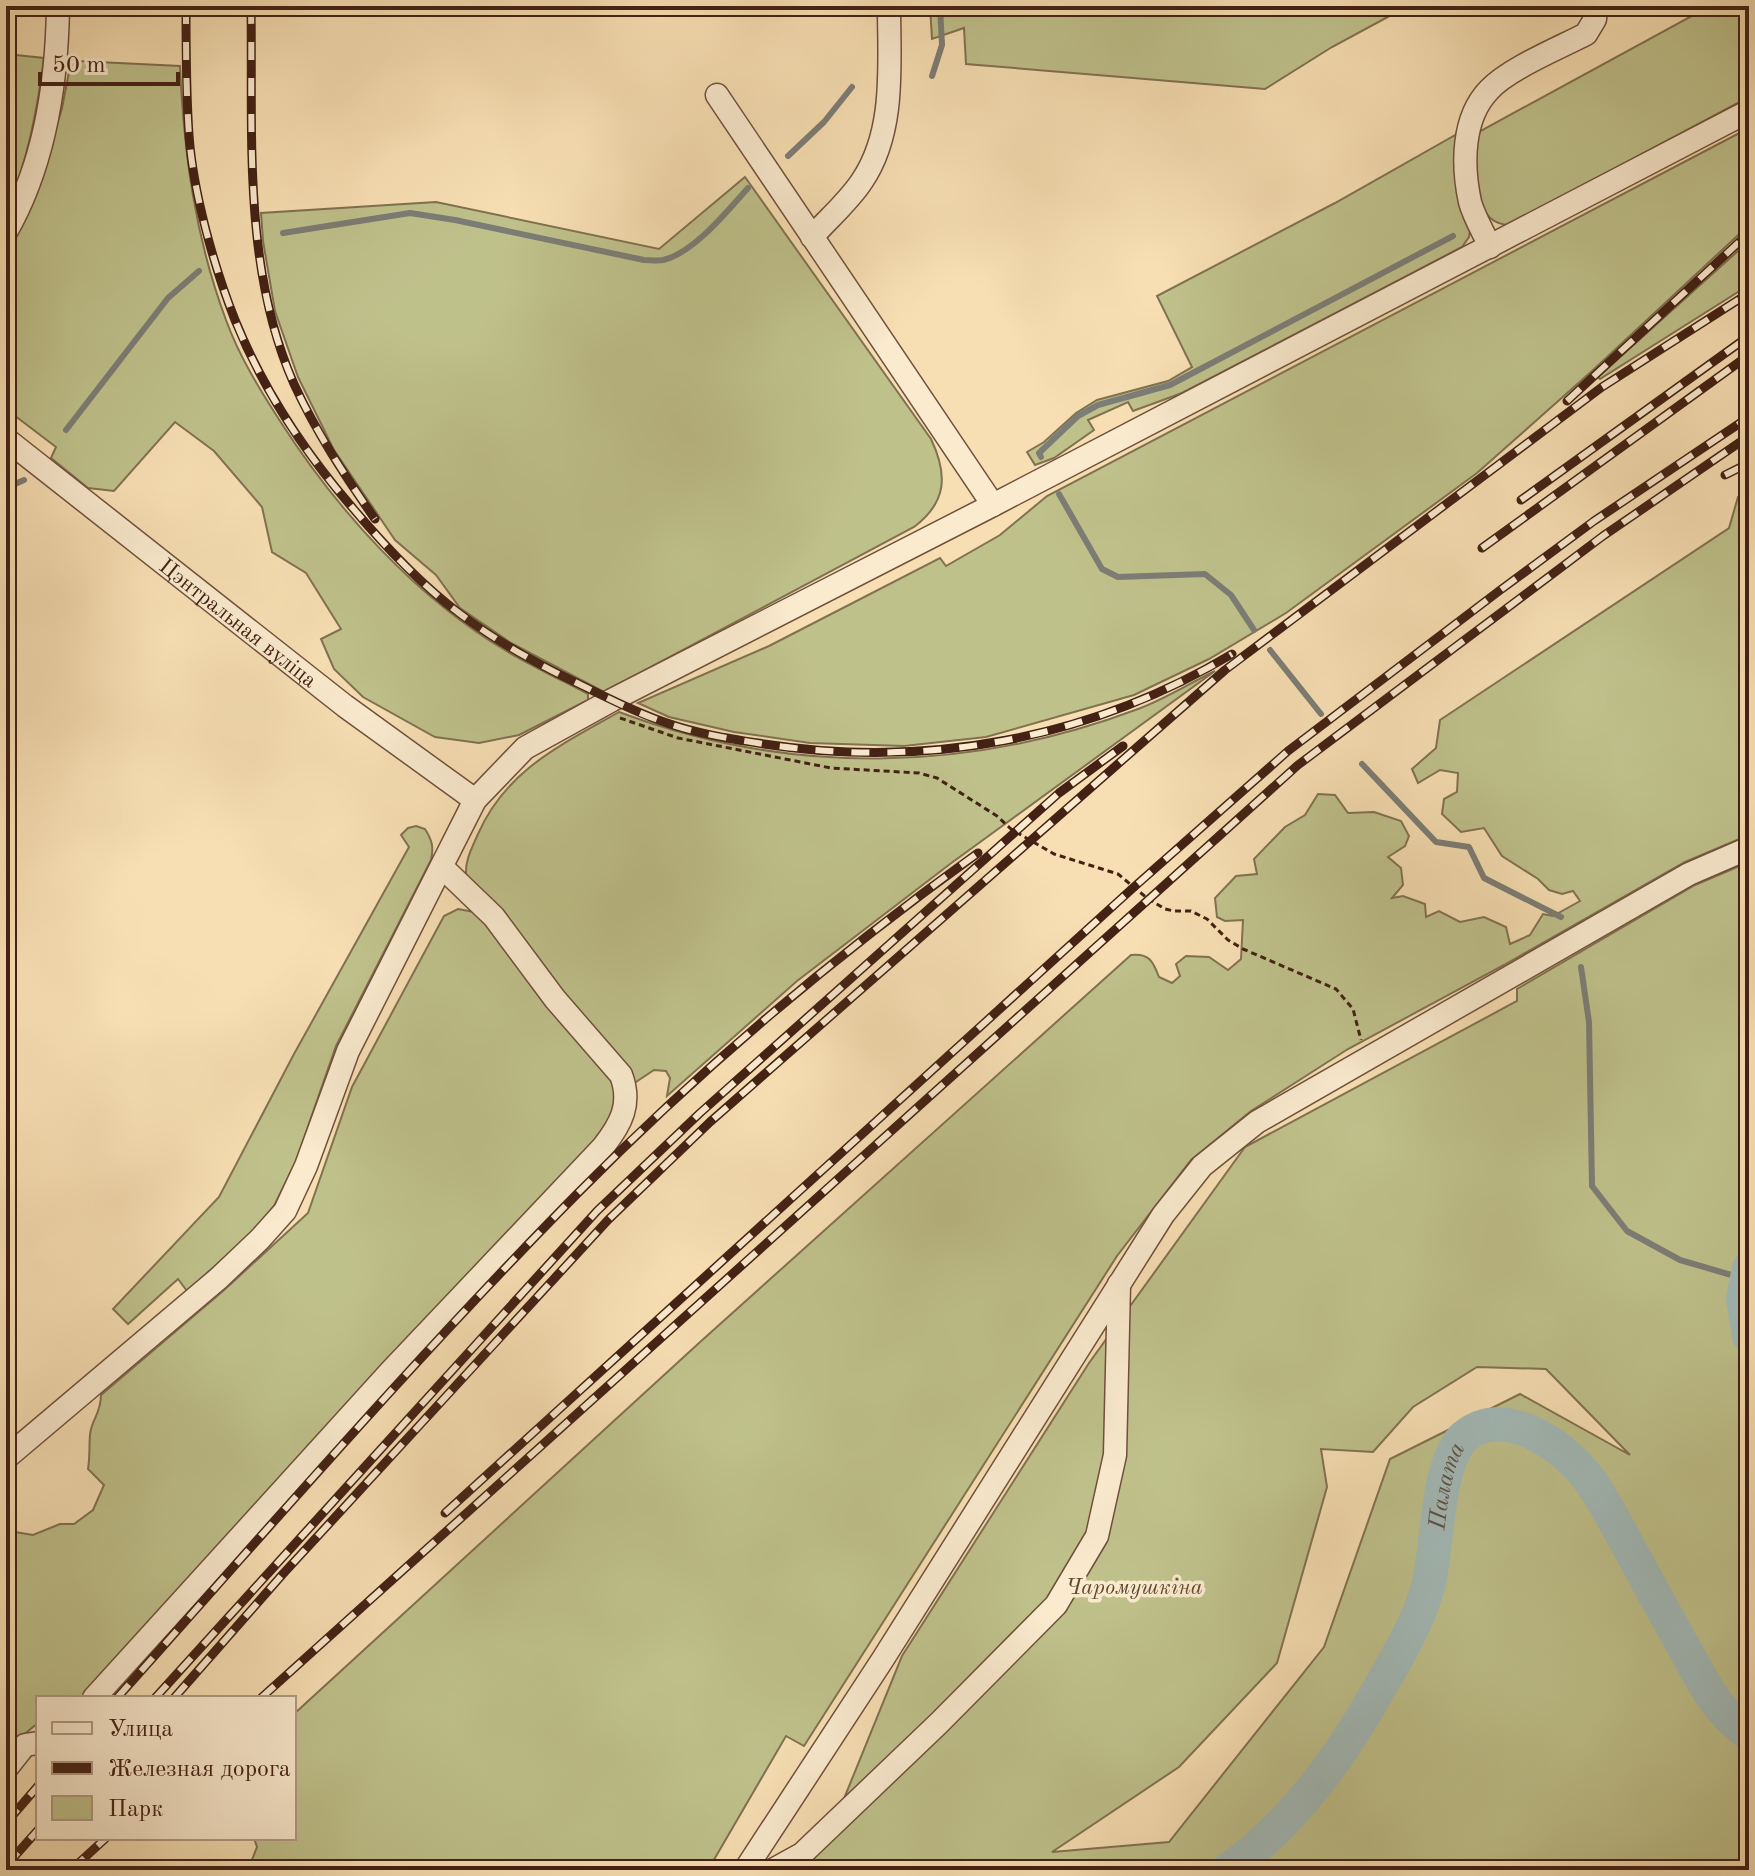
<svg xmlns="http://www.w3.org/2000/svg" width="1755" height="1876" font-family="'Old Standard TT',serif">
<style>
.green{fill:#bfc18b;stroke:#817150;stroke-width:2;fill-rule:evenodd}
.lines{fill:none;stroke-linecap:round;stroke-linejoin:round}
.stream{stroke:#7c7d76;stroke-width:6}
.river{stroke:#a2bab8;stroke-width:34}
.minor-casing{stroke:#70503c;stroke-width:25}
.path{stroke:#432114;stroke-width:3;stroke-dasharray:6 4;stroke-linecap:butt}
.minor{stroke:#faeace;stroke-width:22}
.rail-casing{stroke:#432114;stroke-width:9}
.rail{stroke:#faeace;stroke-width:6;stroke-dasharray:18;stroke-linecap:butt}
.labels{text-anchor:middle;stroke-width:7;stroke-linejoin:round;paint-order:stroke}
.street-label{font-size:22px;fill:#432114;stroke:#faeace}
.park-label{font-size:22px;font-style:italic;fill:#624932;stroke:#faeace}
.water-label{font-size:24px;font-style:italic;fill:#604f45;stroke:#faeace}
</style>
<rect width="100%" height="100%" fill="#f7dfb3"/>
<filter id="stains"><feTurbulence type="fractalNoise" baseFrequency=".0025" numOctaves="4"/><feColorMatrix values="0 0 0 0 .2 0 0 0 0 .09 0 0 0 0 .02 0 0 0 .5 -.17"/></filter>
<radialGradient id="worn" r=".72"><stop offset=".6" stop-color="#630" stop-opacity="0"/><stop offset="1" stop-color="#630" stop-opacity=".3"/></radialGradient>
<!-- green -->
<g class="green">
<polygon points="930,6 1408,6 1332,47 1265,89 966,64 964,28 932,39"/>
<path d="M1710 6H1749V97L1509 225C1468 223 1476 163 1475 134Z"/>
<path d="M6 54 44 58C37 112 27 163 6 214Z"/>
<path d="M77 61 180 66C184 154 195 237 226 320 239 356 260 390 280 421 337 510 416 598 508 652 534 667 561 680 588 694V700L519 735 479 743 435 737 363 697 334 669 321 639 341 629 306 573 272 552 262 507 214 451 175 422 114 491 88 488 51 458 56 447 6 409V253L26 218 40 183 62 108 70 67Z"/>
<polygon points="1749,128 1749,225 1592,371 1477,473 1286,613 1209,659 1134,695 986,737 904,746 810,743 734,732 669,717 638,703 769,646 940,558 946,566 1000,535 1047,496"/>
<polygon points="1457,134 1471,225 1469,237 1462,247 1182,393 1133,411 1128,402 1088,420 1094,430 1054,458 1035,465 1027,452 1044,442 1076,413 1097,400 1168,381 1192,367 1157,296 1335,203"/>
<path d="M745 177 931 439C948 475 947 502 914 527L604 692 511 643 460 608 436 575 395 540 334 450 298 377 275 311 263 241 261 213 436 202 659 249Z"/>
<polygon points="1749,241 1749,285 1600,379 1598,377"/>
<path d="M1749 491V835L1685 862 1504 965 1348 1049 1251 1111 1191 1160 1117 1256 804 1746 786 1736 708 1870H316L311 1866 297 1867 295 1870H248L257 1847 254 1838H294V1714L699 1343 1131 955C1149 953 1153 961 1159 977L1172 983 1180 976 1176 964 1186 956 1209 957 1228 970 1241 959 1243 920 1225 921 1217 917 1215 898 1236 876 1257 874 1254 859 1285 827 1305 815 1318 794 1335 795 1348 813 1374 812 1401 821 1409 836 1405 846 1388 857 1401 868 1403 885 1392 898 1403 896 1425 904 1426 917 1439 911 1460 922 1484 917 1506 927 1510 944 1530 935 1543 914 1553 916 1580 901 1573 891 1562 894 1549 890 1538 879 1502 856 1484 828 1461 832 1442 814 1444 799 1457 792 1458 773 1440 770 1418 783 1412 769 1436 748 1440 720 1729 528 1738 497Z"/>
<path d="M1215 671 950 864 797 981 667 1096 670 1078 666 1071 654 1070 633 1084 466 875C465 860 472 848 478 834 506 770 561 745 619 712 790 776 968 773 1138 709 1165 699 1190 683 1215 671Z"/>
<path d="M416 826 425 829C432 840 434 847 431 860L336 1046 296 1161 274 1206 253 1232 187 1291 178 1279 128 1324 113 1309 219 1197 294 1054 409 847 401 835 408 828Z"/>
<path d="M1749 862V1870H796L830 1833 902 1656 1089 1363 1245 1147 1517 1001V989L1695 885ZM1477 1367 1546 1369 1630 1455 1520 1394 1390 1459 1324 1647 1169 1842 1052 1852 1179 1767 1277 1663 1327 1487 1321 1449 1373 1452 1413 1407Z"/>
<path d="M458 909 474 912 488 921 616 1079 619 1116 88 1698H38V1723L16 1741 6 1756V1526L15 1532 33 1535 60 1524H74L93 1510 104 1485 88 1469C90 1457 89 1447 90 1435 91 1420 101 1414 101 1395L223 1291 308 1213 352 1087 444 916Z"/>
</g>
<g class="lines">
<!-- stream -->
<g class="stream">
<polyline points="932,76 942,45 940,6"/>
<polyline points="788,156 824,122 852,87"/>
<path d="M283 233 410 213 455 220 644 260C650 260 658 261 663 260 694 253 728 210 748 188"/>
<polyline points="66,430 168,298 199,271"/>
<polyline points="1041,457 1039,453 1078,416 1098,405 1170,385 1453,236"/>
<polyline points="6,488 24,480"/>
<polyline points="1059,494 1102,569 1118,577 1205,574 1231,595 1254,630"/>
<polyline points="1270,650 1321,714"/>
<polyline points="1362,764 1436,842 1469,847 1484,878 1561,917"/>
<polyline points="1581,967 1589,1022 1592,1186 1627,1231 1680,1260 1745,1279"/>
</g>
<!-- river -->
<g class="river">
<polyline points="1749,1268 1743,1298 1749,1336"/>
<path id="s1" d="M1228 1870C1297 1820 1343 1754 1384 1680 1401 1651 1419 1619 1428 1587 1438 1548 1436 1461 1465 1436 1499 1408 1546 1436 1573 1461 1596 1483 1610 1514 1626 1542 1646 1579 1666 1616 1687 1653 1703 1683 1720 1715 1749 1734"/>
</g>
<defs>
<g id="minor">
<polyline points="717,95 993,505"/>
<path d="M6 232C45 164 57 83 58 6"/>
<path d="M812 237C828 219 849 201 862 181 896 131 889 63 889 6"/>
<path d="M1490 247C1484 233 1474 217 1470 202 1462 165 1462 118 1489 90 1508 69 1559 48 1586 34L1595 19 1596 6"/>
<path id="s2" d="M6 439 345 706 475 800"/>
<polyline points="6,1458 219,1278 260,1239 285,1211 306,1166 348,1051 475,800 525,748 612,700 993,505 1749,111"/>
<path d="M94 1698 391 1371 603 1147C621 1124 632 1104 621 1075L555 999 494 917 442 867"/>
<polyline points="6,1769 25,1745 38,1743"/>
<polyline points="745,1870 883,1659 1163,1215 1202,1166 1257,1122 1689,874 1749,848"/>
<polyline points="773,1870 802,1854 939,1723 1056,1605 1097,1536 1115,1455 1119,1284"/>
</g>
</defs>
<!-- minor casing -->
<use href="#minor" class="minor-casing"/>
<!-- path -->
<polyline class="path" points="620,718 678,738 831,768 919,773 937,778 997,816 1011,829 1054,854 1118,874 1147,898 1165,909 1174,911 1191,911 1207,919 1228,940 1243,949 1336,989 1353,1009 1361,1040"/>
<!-- minor -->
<use href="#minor" class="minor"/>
<defs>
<g id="rail">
<path d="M186 6C186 49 186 93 189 135 193 192 214 267 235 320 263 389 303 450 351 506 383 544 419 583 459 613 496 641 535 663 577 683 606 697 636 713 667 723 698 734 732 739 764 744 927 769 1090 739 1232 654"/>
<path d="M251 6C253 131 242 267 294 384 316 432 345 476 375 519"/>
<polyline points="1567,401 1749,233"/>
<polyline points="1725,475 1749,463"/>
<polyline points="1521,500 1749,336"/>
<polyline points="1482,548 1749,355"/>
<polyline points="445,1513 1134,887 1288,751 1499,591 1594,521 1749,417"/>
<path d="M117 1698C268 1529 417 1356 576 1195 699 1070 836 955 978 853"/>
<polyline points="155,1698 597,1211 700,1113 1059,793 1123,746"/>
<polyline points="174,1698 282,1575 608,1220 710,1122 1225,670 1602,387 1749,293"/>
<polyline points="261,1698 1298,765 1603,536 1749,436"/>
<polyline points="6,1823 38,1786"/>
<polyline points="6,1866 38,1830"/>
<polyline points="71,1870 106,1838"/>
</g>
</defs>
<!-- rail casing -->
<use href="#rail" class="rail-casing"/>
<!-- rail -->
<use href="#rail" class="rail"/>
</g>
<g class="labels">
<!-- street labels -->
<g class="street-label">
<text dy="8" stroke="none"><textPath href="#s2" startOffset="296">Цэнтральная вуліца</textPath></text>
</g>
<!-- park labels -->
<g class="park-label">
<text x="1134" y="1594">Чаромушкіна</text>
</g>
<!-- water labels -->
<g class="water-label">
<text dy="8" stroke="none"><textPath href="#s1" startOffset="454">Палата</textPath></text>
</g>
</g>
<!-- margin -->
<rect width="1755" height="1876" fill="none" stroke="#f7dfb3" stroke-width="32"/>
<rect x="8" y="8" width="1739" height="1860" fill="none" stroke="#432114" stroke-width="4"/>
<rect x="16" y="16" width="1723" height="1844" fill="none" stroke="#432114" stroke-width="2"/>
<!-- legend -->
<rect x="36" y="1696" width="260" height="144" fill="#faeace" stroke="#b19a84" stroke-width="2"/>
<rect x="52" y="1722" width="40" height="12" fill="#faeace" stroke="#b19a84" stroke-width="2"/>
<text x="108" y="1736" font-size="24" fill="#432114">Улица</text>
<rect x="52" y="1762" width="40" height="12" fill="#432114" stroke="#b19a84" stroke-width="2"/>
<text x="108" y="1776" font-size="24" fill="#432114">Железная дорога</text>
<rect x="52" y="1796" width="40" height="24" fill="#bfc18b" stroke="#b19a84" stroke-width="2"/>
<text x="108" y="1816" font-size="24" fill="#432114">Парк</text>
<!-- scale -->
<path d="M40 72v12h138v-12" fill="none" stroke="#432114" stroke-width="4"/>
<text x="52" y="72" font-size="24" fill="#432114" stroke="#faeace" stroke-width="6" paint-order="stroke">50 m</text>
<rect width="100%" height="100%" filter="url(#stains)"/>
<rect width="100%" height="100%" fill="url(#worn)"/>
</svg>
